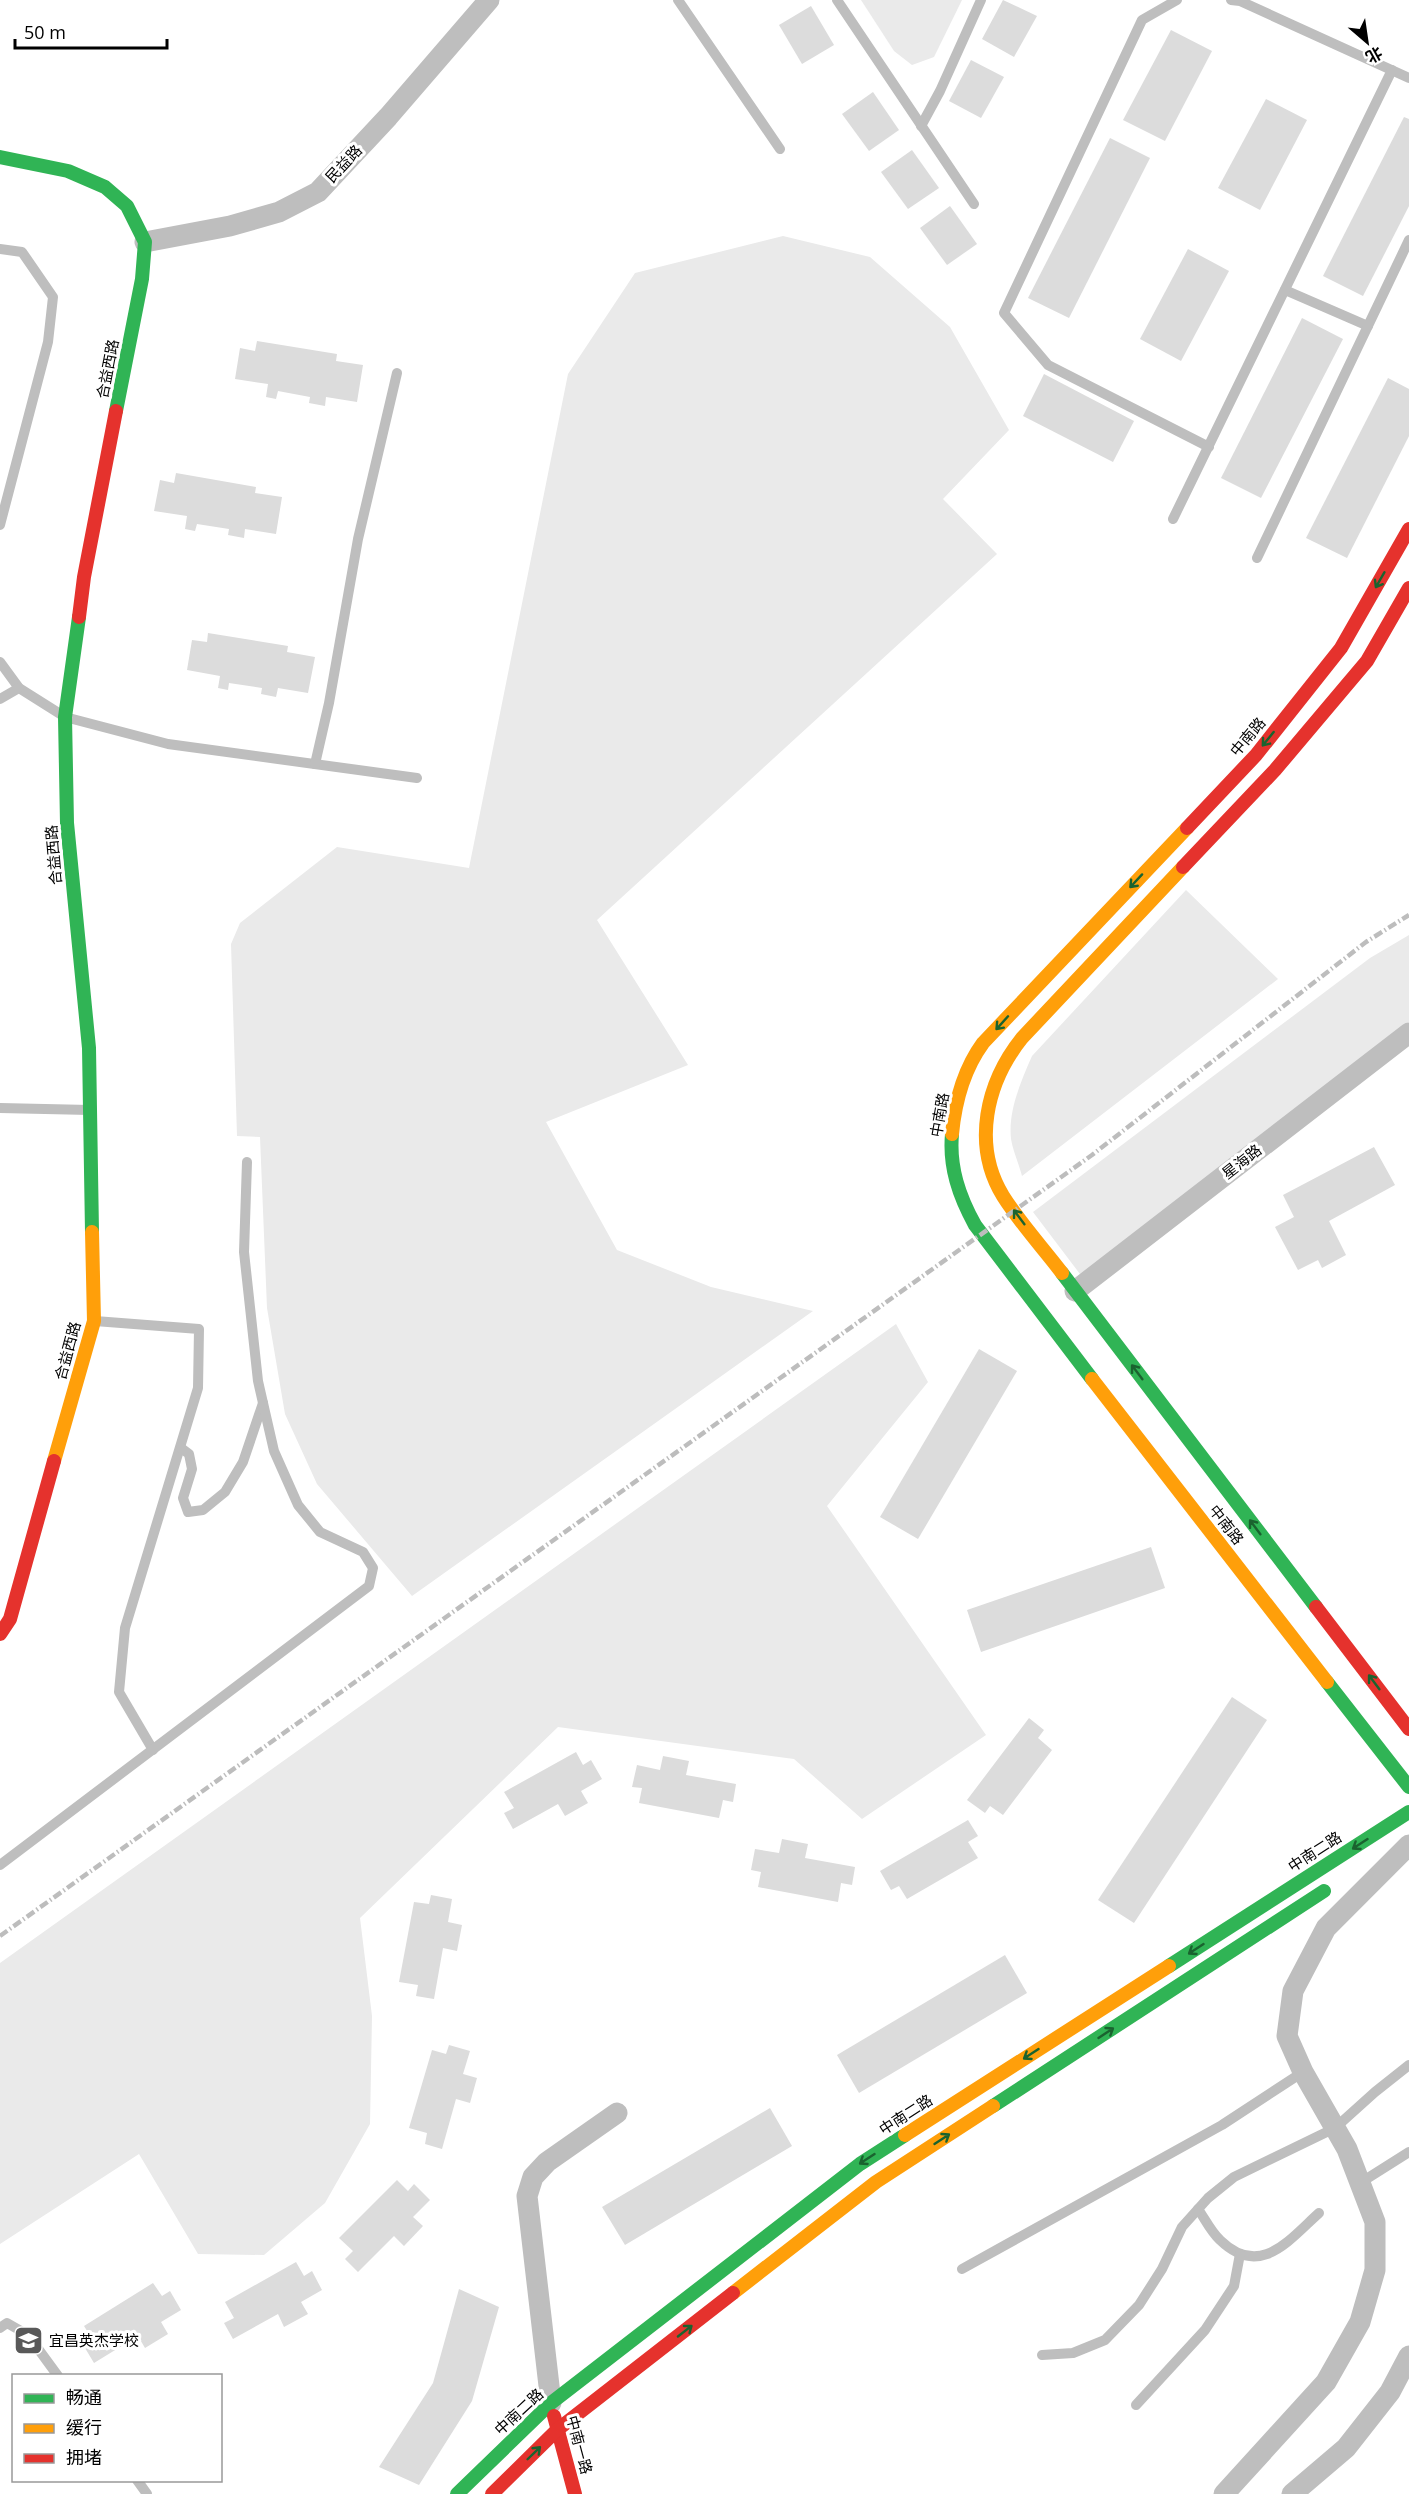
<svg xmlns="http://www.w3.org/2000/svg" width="1409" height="2494" font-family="'Open Sans','Noto Sans SC',sans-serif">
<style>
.green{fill:#eaeaea}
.building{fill:#dcdcdc}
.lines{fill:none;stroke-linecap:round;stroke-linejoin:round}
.lane{stroke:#bebebe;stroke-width:10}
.street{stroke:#bebebe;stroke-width:21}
.fast{stroke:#30b455;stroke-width:14}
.slow{stroke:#ff9f0a;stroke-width:14}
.jam{stroke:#e5322d;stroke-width:14}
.rail{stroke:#bdbdbd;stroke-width:4.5;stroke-dasharray:9 3 1.5 3;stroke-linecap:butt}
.oneway{stroke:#1a632f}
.labels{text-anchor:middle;stroke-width:6;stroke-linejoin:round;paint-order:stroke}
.street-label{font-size:15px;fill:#000;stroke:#fff}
.poi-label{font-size:15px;fill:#000;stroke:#fff;text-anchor:start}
</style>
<rect width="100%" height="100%" fill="#fff"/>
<!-- green -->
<g class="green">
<polygon points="861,0 962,0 934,57 912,65 894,51"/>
<polygon points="783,236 870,257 950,327 1009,430 943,499 997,554 597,920 688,1065 546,1122 617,1250 711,1287 813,1311 412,1596 317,1484 285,1414 267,1308 260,1137 237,1136 231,944 240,923 337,847 469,868 568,374 635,273"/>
<path d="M1186 890 1278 979 1022 1176C1019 1164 1013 1151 1011 1139 1008 1111 1021 1081 1032 1056Z"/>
<polygon points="1409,935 1409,1022 1083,1278 1033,1212 1370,958"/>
<polygon points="896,1324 928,1382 827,1506 986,1735 862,1819 794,1759 558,1727 360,1918 372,2016 370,2124 325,2203 264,2255 198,2254 139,2154 0,2244 0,1963"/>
</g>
<!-- building -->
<g class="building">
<polygon points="1003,0 1037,16 1014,57 982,39"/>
<polygon points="811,6 834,45 802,64 779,25"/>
<polygon points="1171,30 1212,51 1165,141 1123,120"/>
<polygon points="971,60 1004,77 981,118 949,101"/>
<polygon points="873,92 899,130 869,151 842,114"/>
<polygon points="1266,99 1307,120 1260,210 1218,188"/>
<polygon points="1404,117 1409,119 1409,206 1363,296 1323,276"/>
<polygon points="1110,138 1150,158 1069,318 1028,298"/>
<polygon points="912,150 939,188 908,209 881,172"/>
<polygon points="950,206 977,244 947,265 920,228"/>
<polygon points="1188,249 1229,271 1181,361 1140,339"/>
<polygon points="1302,318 1343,339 1261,498 1221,478"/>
<polygon points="257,341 337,354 336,361 363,365 357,402 326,397 325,406 309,403 310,397 278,391 276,399 266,397 268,384 235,379 240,348 255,351"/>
<polygon points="1044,374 1134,421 1113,462 1023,416"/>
<polygon points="1388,378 1409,389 1409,436 1347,558 1306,538"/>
<polygon points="176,473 256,487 255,493 282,497 276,534 245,529 244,538 228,535 229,529 197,524 195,531 185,529 187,516 154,511 160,480 174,483"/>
<polygon points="208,633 288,646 287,652 315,657 308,693 278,688 276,697 261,694 262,688 229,683 228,690 218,688 220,676 187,670 192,640 207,642"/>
<polygon points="1374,1147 1395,1185 1329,1221 1346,1255 1322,1268 1318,1260 1298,1270 1275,1227 1294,1217 1283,1195"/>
<polygon points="979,1349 1017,1371 918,1539 880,1517"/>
<polygon points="1151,1547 1165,1588 981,1652 967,1610"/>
<polygon points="1232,1697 1267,1720 1134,1923 1098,1900"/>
<polygon points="1029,1718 1044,1730 1038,1738 1052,1750 1003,1815 990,1806 985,1813 967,1800"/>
<polygon points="576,1752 583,1765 591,1760 602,1779 581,1791 588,1803 565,1816 558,1804 513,1829 504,1813 514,1808 504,1792"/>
<polygon points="663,1756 689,1761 686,1775 736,1784 733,1802 723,1800 719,1818 639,1803 642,1788 632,1787 637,1765 660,1770"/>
<polygon points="968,1820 978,1836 968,1842 978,1858 907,1899 899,1886 891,1890 880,1871"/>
<polygon points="782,1839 808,1844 805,1858 855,1867 852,1885 841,1883 838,1902 758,1887 761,1872 751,1870 755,1849 779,1853"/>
<polygon points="431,1895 452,1899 448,1922 462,1925 457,1951 443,1948 434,1999 416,1996 418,1985 399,1982 414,1902 429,1904"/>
<polygon points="1005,1955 1027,1993 859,2093 837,2055"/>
<polygon points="449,2045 470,2051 463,2074 477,2078 470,2103 456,2099 442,2149 425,2144 427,2133 409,2128 432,2050 446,2054"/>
<polygon points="770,2108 792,2146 625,2245 602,2207"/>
<polygon points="397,2180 408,2191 414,2184 430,2200 413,2217 423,2226 404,2246 394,2236 358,2272 345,2259 353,2251 339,2238"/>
<polygon points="296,2262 304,2276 312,2271 322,2290 301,2302 308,2314 284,2327 278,2314 233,2339 224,2323 234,2318 225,2302"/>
<polygon points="153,2283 162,2296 170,2291 181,2310 161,2322 168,2334 145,2348 138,2336 94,2363 85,2348 94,2342 84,2326"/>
<polygon points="459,2289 499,2307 472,2401 419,2485 379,2467 433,2383"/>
</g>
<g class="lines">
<!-- lane -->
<g class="lane">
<polyline points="678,0 780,149"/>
<polyline points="837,0 974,204"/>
<polyline points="1177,0 1142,20 1004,313 1048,365 1209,447"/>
<polyline points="1231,0 1240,1 1409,78"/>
<polyline points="921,126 940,91 981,0"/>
<polyline points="0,249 22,252 53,297 48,342 0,525"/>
<polyline points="1285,290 1368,326"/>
<polyline points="1173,519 1392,70"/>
<polyline points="1257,558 1409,240"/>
<polyline points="0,662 19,688 65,717 168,744 417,778"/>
<polyline points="0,699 19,688"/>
<polyline points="315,764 329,703 358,539 397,373"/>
<polyline points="0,1108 90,1110"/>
<polyline points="95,1321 199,1329 198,1388 125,1628 119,1692 153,1750"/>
<polyline points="181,1448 189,1454 192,1469 183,1498 188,1512 203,1510 225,1492 243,1462 263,1403"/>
<polyline points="0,1865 369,1586 373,1568 363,1552 320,1532 298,1505 274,1451 258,1381 244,1252 247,1162"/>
<polyline points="1360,2183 1409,2152"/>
<path d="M1198 2209C1205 2219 1211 2232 1220 2240 1260 2279 1289 2240 1319 2213"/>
<polyline points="962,2269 1222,2125 1303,2072"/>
<polyline points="0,2328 7,2323 28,2335 58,2376"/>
<polyline points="1042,2355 1073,2353 1105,2340 1139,2305 1162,2269 1182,2227 1208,2198 1234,2177 1335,2128 1375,2092 1409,2065"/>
<polyline points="1136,2405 1205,2330 1234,2286 1240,2254"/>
<polyline points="137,2480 147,2494"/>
</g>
<!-- street -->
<g class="street">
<polyline points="145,242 230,226 279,212 318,192 388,117 489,0"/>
<polyline points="1075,1291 1409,1033"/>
<polyline points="551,2403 527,2196 533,2177 547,2162 617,2113"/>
<polyline points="1224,2494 1326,2382 1360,2322 1375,2270 1375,2222 1347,2149 1303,2072 1287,2036 1293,1991 1326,1928 1409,1845"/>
<polyline points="1292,2494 1346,2448 1390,2392 1409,2356"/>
</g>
<!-- fast -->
<g class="fast">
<polyline points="0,157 68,171 105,187 127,206 145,242 142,279 116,411"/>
<polyline points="79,617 65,717 67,823 89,1048 92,1232"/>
<path d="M952 1134C949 1167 959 1196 975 1225L1092 1379"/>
<polyline points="1062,1273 1316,1607"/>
<polyline points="1327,1682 1409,1787"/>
<polyline points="1169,1966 1409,1812"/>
<polyline points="993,2106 1324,1891"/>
<polyline points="457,2494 551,2403 860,2164 905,2135"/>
</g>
<!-- slow -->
<g class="slow">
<path d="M952 1134C955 1102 964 1069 983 1043L1187 828"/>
<path d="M1062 1273C1043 1248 1020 1223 1003 1196 972 1145 986 1083 1022 1038L1183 867"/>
<polyline points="1092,1379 1327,1682"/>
<polyline points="54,1461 94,1321 92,1232"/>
<polyline points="905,2135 1169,1966"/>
<polyline points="733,2293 876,2182 993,2106"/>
</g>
<!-- jam -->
<g class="jam">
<polyline points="79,617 84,577 116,411"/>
<polyline points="1187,828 1256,755 1341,648 1409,529"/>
<polyline points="1183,867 1275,770 1367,661 1409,588"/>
<polyline points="1316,1607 1409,1729"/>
<polyline points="0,1634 10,1619 54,1461"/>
<polyline points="554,2416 575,2494"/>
<polyline points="492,2494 557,2430 733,2293"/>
</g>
<!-- rail -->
<polyline class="rail" points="0,1936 1092,1155 1366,942 1409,915"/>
</g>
<!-- one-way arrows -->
<defs><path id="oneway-shaft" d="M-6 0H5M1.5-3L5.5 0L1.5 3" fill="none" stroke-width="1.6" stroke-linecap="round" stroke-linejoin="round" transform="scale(1.5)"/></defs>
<g class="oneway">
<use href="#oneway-shaft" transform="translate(1380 580) rotate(120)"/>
<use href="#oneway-shaft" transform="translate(1268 739) rotate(129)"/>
<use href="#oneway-shaft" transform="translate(1136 881) rotate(133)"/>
<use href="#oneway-shaft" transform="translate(1002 1023) rotate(132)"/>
<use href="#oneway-shaft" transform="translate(1019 1217) rotate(-127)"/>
<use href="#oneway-shaft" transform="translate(1137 1372) rotate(-127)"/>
<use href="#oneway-shaft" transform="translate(1255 1527) rotate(-127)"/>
<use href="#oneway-shaft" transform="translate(1374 1682) rotate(-127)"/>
<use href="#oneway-shaft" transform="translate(1360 1844) rotate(147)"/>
<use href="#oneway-shaft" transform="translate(1196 1949) rotate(147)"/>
<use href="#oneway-shaft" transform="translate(1106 2033) rotate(-33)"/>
<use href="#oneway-shaft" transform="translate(1031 2054) rotate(147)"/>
<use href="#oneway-shaft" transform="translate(942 2139) rotate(-33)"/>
<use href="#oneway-shaft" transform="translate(867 2159) rotate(147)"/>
<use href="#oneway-shaft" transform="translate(685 2331) rotate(-38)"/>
<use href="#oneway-shaft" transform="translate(534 2453) rotate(-44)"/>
</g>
<!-- icons -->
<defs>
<symbol id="school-square" viewBox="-11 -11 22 22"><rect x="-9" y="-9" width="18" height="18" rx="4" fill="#595959" stroke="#fff"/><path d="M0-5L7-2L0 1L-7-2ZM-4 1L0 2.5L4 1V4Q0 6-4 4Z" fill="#fff"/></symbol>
</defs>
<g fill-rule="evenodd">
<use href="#school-square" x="12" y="2324" width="33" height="33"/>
</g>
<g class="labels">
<!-- street labels -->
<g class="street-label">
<text transform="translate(344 164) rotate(-47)" y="5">民益路</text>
<text transform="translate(108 369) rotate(-79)" y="5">合益西路</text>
<text transform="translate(1248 737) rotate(-50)" y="5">中南路</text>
<text transform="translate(54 855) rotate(-95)" y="5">合益西路</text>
<text transform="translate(940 1115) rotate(-80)" y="5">中南路</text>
<text transform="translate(1242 1162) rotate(-38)" y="5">星海路</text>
<text transform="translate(68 1351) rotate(-75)" y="5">合益西路</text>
<text transform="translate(1226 1525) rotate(52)" y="5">中南路</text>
<text transform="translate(1315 1852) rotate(-33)" y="5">中南二路</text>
<text transform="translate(906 2115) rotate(-33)" y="5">中南二路</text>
<text transform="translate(519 2412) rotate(-43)" y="5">中南二路</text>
<text transform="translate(579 2445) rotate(75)" y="5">中南一路</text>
</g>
<!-- poi labels -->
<g class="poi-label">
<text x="49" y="2346">宜昌英杰学校</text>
</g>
</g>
<!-- legend -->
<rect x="12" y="2374" width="210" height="108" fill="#ffffff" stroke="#999999" stroke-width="1.5"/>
<rect x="24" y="2394" width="30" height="9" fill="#30b455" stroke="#999999" stroke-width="1.5"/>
<text x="66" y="2404" font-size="18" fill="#000000">畅通</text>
<rect x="24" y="2424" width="30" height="9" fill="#ff9f0a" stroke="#999999" stroke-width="1.5"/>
<text x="66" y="2434" font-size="18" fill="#000000">缓行</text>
<rect x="24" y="2454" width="30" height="9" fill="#e5322d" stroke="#999999" stroke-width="1.5"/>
<text x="66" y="2464" font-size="18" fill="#000000">拥堵</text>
<!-- north arrow -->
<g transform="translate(1367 42) rotate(151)" stroke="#ffffff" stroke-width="4.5" paint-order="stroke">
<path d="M0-4.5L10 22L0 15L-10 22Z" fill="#000000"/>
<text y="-9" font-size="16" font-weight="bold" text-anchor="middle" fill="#000000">北</text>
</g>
<!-- scale -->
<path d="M15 39v9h152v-9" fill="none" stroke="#000000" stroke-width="3"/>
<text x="24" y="39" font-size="18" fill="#000000" stroke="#ffffff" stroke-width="4.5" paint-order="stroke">50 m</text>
</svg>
